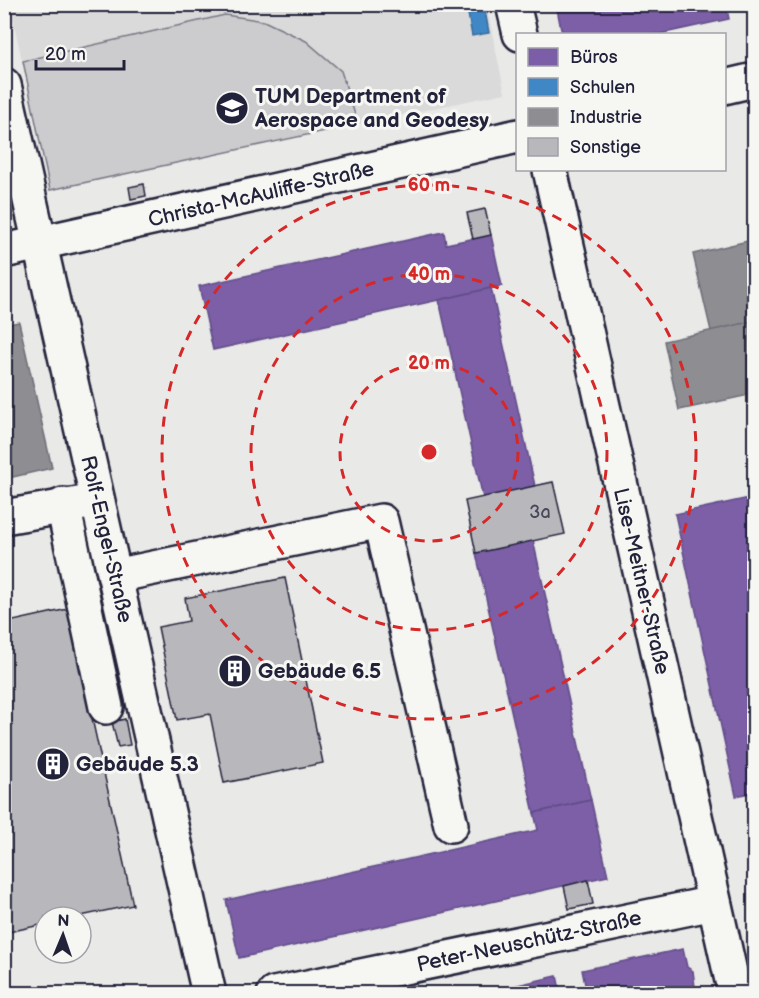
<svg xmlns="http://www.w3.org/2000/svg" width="759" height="998" font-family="'Balsamiq Sans',sans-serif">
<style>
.built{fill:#dadada}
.green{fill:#ccccce;stroke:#777784;stroke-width:1.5}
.offices{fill:#7b5ea7;stroke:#604c87;stroke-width:1.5}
.schools{fill:#3f88c5;stroke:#36699c;stroke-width:1.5}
.industry{fill:#8d8d92;stroke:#6d6d78;stroke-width:1.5}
.building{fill:#b8b8bc;stroke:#22223b;stroke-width:1.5}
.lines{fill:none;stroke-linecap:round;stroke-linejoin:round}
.minor-casing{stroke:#22223b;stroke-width:38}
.minor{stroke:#f6f6f2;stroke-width:33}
.ring{fill:none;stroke:#d62828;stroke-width:3;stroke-dasharray:10 8}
.labels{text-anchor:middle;stroke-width:6;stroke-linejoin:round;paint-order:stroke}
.number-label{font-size:18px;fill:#48485b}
.poi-label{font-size:21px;font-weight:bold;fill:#22223b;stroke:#f6f6f2;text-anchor:start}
.street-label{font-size:21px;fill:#22223b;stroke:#f6f6f2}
.centre{fill:#d62828;stroke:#f6f6f2;stroke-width:3}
.ring-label{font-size:18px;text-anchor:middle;font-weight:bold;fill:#d62828;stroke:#f6f6f2;stroke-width:6;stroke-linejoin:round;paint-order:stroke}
</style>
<rect width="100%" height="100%" fill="#e9e9e7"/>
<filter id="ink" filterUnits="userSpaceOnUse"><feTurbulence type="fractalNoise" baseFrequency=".0167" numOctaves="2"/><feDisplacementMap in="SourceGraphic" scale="12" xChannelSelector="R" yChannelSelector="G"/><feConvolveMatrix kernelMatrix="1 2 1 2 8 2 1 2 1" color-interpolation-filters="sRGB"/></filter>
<g filter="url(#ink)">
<!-- built -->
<polygon class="built" points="10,5 486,5 505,93 50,190"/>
<!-- green -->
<polygon class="green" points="225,15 264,21 306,41 341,71 358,124 50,190 23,61"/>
<!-- offices -->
<g class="offices">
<polygon points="556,4 726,4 729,19 660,34 562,34"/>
<polygon points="444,232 446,244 491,235 502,286 213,350 199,286"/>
<polygon points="491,288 535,486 483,498 439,300"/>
<polygon points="754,497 754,792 736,796 675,514"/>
<polygon points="533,540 591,800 534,813 476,553"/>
<polygon points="591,800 608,876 239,958 226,900 538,830 534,813"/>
<polygon points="683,949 687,967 693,971 695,987 692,994 587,994 582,970"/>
<polygon points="557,976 561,994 479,994 535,981"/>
</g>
<!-- schools -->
<polygon class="schools" points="484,5 489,33 472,36 467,8"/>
<!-- industry -->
<g class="industry">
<polygon points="748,241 754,271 754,321 711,331 693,254"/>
<polygon points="754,321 754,394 679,410 664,341"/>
<polygon points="19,322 52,468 4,479 4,325"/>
</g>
<!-- building -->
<g class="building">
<polygon points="144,184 146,196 131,199 129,187"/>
<polygon points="485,209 491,235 473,239 467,213"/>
<polygon points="553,482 565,534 476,553 465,501"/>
<polygon points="285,578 323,763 224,783 210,714 177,720 158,627 189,621 185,598"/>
<polygon points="68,609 133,905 76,917 45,917 45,924 4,933 4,623"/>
<polygon points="125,719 130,745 118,747 112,722"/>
<polygon points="588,880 593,904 569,909 564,886"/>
</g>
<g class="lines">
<defs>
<g id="minor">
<polyline points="513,4 520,34"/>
<polyline points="4,85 209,994"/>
<polyline points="724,87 754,80"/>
<polyline points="550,170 735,994"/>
<polyline points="4,251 518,136"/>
<polyline points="63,505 106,707"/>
<polyline points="4,517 84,503"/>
<polyline points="115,576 381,521 451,825"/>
<polyline points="274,994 714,903"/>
</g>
</defs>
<!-- minor casing -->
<use href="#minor" class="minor-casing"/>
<!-- minor -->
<use href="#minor" class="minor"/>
</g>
</g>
<!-- distance rings -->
<g class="ring">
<circle cx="429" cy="452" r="89"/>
<circle cx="429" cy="452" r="178"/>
<circle cx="429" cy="452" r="267"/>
</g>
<!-- icons -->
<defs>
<symbol id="school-disc" viewBox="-11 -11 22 22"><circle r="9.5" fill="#22223b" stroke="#f6f6f2"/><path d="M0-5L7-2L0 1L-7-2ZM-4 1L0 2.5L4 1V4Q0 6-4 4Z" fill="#fff"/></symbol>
<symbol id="building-disc" viewBox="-11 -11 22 22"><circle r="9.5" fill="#22223b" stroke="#f6f6f2"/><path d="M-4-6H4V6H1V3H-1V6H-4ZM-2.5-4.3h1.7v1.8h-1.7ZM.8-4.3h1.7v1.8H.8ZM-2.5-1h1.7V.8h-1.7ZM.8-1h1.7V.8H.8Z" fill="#fff"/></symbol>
</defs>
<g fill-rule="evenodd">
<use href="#school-disc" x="213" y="89" width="38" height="38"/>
<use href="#building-disc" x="216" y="652" width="38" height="38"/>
<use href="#building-disc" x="34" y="745" width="38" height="38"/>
</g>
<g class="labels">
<!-- number labels -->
<g class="number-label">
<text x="540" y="518">3a</text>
</g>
<!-- poi labels -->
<g class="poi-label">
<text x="255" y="103">TUM Department of<tspan x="255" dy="24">Aerospace and Geodesy</tspan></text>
<text x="258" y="678">Gebäude 6.5</text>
<text x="76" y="771">Gebäude 5.3</text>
</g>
<!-- street labels -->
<g class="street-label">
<text transform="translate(261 194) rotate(-13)" y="7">Christa-McAuliffe-Straße</text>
<text transform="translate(107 539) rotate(77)" y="7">Rolf-Engel-Straße</text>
<text transform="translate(642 581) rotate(77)" y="7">Lise-Meitner-Straße</text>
<text transform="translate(529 941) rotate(-12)" y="7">Peter-Neuschütz-Straße</text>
</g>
</g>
<circle cx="429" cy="452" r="9" class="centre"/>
<g class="ring-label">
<text x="429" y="191">60 m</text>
<text x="429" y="280">40 m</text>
<text x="429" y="369">20 m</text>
</g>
<!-- margin -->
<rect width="759" height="998" fill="none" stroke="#f6f6f2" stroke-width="24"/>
<rect x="12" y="12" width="735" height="974" fill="none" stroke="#22223b" stroke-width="2" filter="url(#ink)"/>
<!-- legend -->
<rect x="516" y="33" width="210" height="138" fill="#f6f6f2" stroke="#a1a1a9" stroke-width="1.5"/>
<rect x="528" y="48" width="30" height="18" fill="#7b5ea7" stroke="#a1a1a9" stroke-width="1.5"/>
<text x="570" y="63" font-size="18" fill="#22223b">Büros</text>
<rect x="528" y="78" width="30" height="18" fill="#3f88c5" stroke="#a1a1a9" stroke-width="1.5"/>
<text x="570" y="93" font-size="18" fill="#22223b">Schulen</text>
<rect x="528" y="108" width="30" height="18" fill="#8d8d92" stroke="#a1a1a9" stroke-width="1.5"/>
<text x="570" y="123" font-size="18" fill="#22223b">Industrie</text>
<rect x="528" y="138" width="30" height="18" fill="#b8b8bc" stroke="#a1a1a9" stroke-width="1.5"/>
<text x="570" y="153" font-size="18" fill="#22223b">Sonstige</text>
<!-- north arrow -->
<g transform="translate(63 935) rotate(2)"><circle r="28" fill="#f6f6f2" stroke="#a1a1a9" stroke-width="1.5"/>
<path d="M0-4.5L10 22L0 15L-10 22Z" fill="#22223b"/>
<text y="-9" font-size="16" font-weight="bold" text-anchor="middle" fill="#22223b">N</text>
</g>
<!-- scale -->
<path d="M36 60v9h88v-9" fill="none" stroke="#22223b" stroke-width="3"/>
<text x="45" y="60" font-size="18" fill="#22223b" stroke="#f6f6f2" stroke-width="4.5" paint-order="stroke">20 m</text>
</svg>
